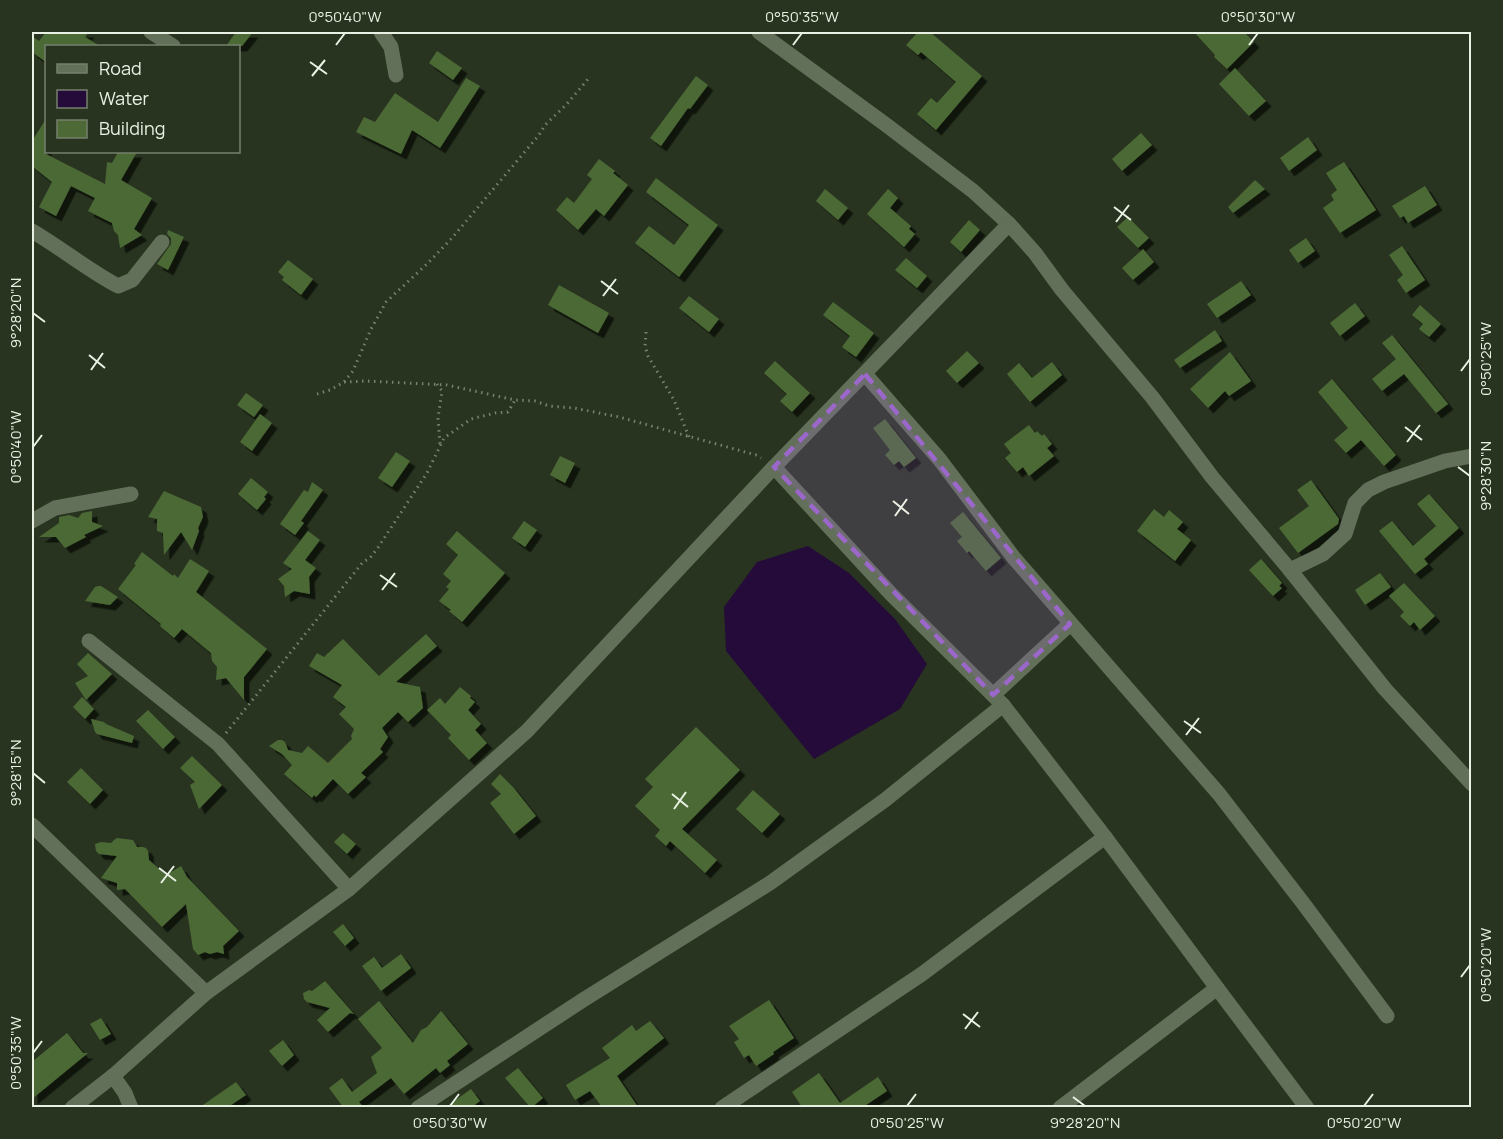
<svg xmlns="http://www.w3.org/2000/svg" width="1503" height="1139" font-family="Manrope,sans-serif">
<style>
.water{fill:#240b39}
.building{fill:#4c6936;filter:url(#shadow)}
.lines{fill:none;stroke-linecap:round;stroke-linejoin:round}
.path{stroke:#788271;stroke-width:3;stroke-dasharray:1.5 4.5;stroke-linecap:butt}
.minor{stroke:#626f59;stroke-width:15}
.marked{fill:#9c67ca;fill-opacity:0.2;stroke:#9c67ca;stroke-width:4.5;stroke-dasharray:12 8;stroke-linejoin:round}
.ticks{fill:none;stroke:#e9f1e4;stroke-width:2}
.neatline{fill:none;stroke:#e9f1e4;stroke-width:2}
.ticks-label{font-size:15px;text-anchor:middle;fill:#e9f1e4}
</style>
<defs>
<filter id="shadow"><feDropShadow dx="5.5" dy="5.5" stdDeviation="0" flood-color="#0009"/></filter>
</defs>
<rect width="100%" height="100%" fill="#28341f"/>
<!-- water -->
<polygon class="water" points="808,546 849,573 895,619 927,664 900,709 814,759 726,651 724,607 757,562"/>
<!-- building -->
<g class="building">
<polygon points="46,32 89,32 85,37 100,46 46,46 46,62 32,52 32,36 39,41"/>
<polygon points="236,32 253,32 242,46 226,46"/>
<polygon points="918,32 930,32 982,76 936,130 917,114 931,98 937,103 956,82 921,52 918,55 906,45"/>
<polygon points="1194,32 1244,32 1254,42 1227,69 1214,57 1215,55"/>
<polygon points="437,51 462,68 453,80 429,63"/>
<polygon points="1235,68 1266,101 1249,116 1219,84"/>
<polygon points="696,76 708,85 690,109 688,108 661,146 650,138"/>
<polygon points="466,78 480,86 440,148 412,130 401,154 356,132 364,117 375,122 395,93 438,122"/>
<polygon points="46,119 46,154 105,184 107,162 112,163 118,152 137,152 121,180 152,198 134,229 142,235 120,248 118,235 114,231 112,223 88,211 95,198 71,186 56,216 39,207 52,182 32,166 32,141"/>
<polygon points="1141,133 1152,145 1122,171 1112,159"/>
<polygon points="1308,137 1317,150 1289,171 1280,158"/>
<polygon points="599,159 615,171 613,173 628,185 604,216 596,209 578,230 556,210 567,197 574,203 592,179 587,175"/>
<polygon points="1344,162 1376,210 1340,233 1323,208 1334,200 1331,195 1337,190 1326,173"/>
<polygon points="656,178 718,225 679,277 635,243 649,226 674,245 689,225 646,192"/>
<polygon points="1255,180 1265,189 1233,213 1228,207"/>
<polygon points="1425,186 1437,205 1408,223 1404,216 1400,218 1392,206"/>
<polygon points="825,189 848,208 838,220 816,201"/>
<polygon points="888,189 898,198 890,208 911,226 909,229 915,234 904,247 867,214"/>
<polygon points="1128,217 1149,238 1138,248 1117,227"/>
<polygon points="969,220 980,230 961,252 950,242"/>
<polygon points="168,230 184,237 168,270 157,264 171,244 171,238 167,234"/>
<polygon points="1306,238 1315,251 1298,263 1289,250"/>
<polygon points="1402,246 1425,280 1406,293 1397,280 1403,275 1389,255"/>
<polygon points="1143,249 1154,262 1133,280 1122,268"/>
<polygon points="906,258 927,276 917,288 895,270"/>
<polygon points="288,260 313,279 301,295 282,280 284,277 278,272"/>
<polygon points="1241,281 1251,295 1217,318 1207,304"/>
<polygon points="559,285 609,313 598,333 548,305"/>
<polygon points="689,296 719,319 709,332 679,308"/>
<polygon points="833,302 874,333 856,357 842,347 850,336 823,315"/>
<polygon points="1355,303 1365,316 1340,336 1330,323"/>
<polygon points="1420,305 1441,324 1429,337 1419,329 1423,324 1412,315"/>
<polygon points="1215,330 1222,341 1180,368 1174,360"/>
<polygon points="1392,335 1448,404 1436,413 1404,374 1382,391 1372,379 1396,359 1382,343"/>
<polygon points="967,351 979,363 957,383 946,371"/>
<polygon points="1230,352 1251,381 1229,396 1225,391 1208,408 1190,389"/>
<polygon points="775,361 810,393 792,412 780,401 787,394 764,373"/>
<polygon points="1052,362 1062,375 1030,402 1007,374 1019,363 1032,378"/>
<polygon points="1332,379 1396,455 1384,466 1361,440 1346,453 1334,440 1348,428 1318,392"/>
<polygon points="246,393 263,405 254,417 237,405"/>
<polygon points="260,414 272,423 252,451 240,442"/>
<polygon points="885,419 916,458 904,467 899,461 894,465 885,455 890,450 873,428"/>
<polygon points="1029,425 1035,433 1037,431 1042,436 1044,434 1052,444 1047,448 1054,456 1029,476 1023,467 1017,472 1005,458 1011,453 1004,444"/>
<polygon points="396,452 410,461 392,487 378,478"/>
<polygon points="560,456 575,463 565,483 550,475"/>
<polygon points="251,478 268,492 264,497 266,499 257,510 238,494"/>
<polygon points="1311,480 1339,519 1338,524 1298,553 1279,528 1309,506 1297,490"/>
<polygon points="312,482 323,490 301,521 304,523 295,535 280,524 304,490 308,492"/>
<polygon points="164,491 201,507 203,517 198,528 199,531 192,550 181,532 164,555 163,533 157,531 157,519 148,517"/>
<polygon points="1429,494 1459,528 1424,559 1428,564 1415,574 1379,531 1392,521 1413,546 1436,526 1417,504"/>
<polygon points="1154,509 1164,517 1169,510 1183,522 1177,529 1191,540 1175,561 1137,531"/>
<polygon points="92,511 92,522 103,526 84,535 86,537 65,548 56,537 39,537 59,523 59,517 69,515 78,518 82,513"/>
<polygon points="963,512 1001,558 986,571 969,551 967,553 957,541 962,537 950,523"/>
<polygon points="524,521 537,530 525,547 512,538"/>
<polygon points="308,531 320,540 305,560 316,568 309,577 310,594 294,591 285,597 284,586 278,579 292,569 283,563"/>
<polygon points="457,531 505,573 462,622 449,611 451,610 439,601 449,589 446,587 451,581 443,574 458,555 446,544"/>
<polygon points="142,552 173,576 174,574 178,578 190,559 209,571 196,592 267,649 244,677 244,700 226,678 216,680 217,667 212,661 211,653 182,629 174,638 160,626 161,624 118,589 136,565 134,564"/>
<polygon points="1261,559 1282,583 1279,586 1282,588 1273,596 1249,570"/>
<polygon points="1380,573 1391,587 1365,605 1355,590"/>
<polygon points="1404,583 1435,616 1420,630 1414,622 1410,626 1400,616 1404,612 1389,596"/>
<polygon points="98,586 101,586 118,597 110,605 85,601 95,587"/>
<polygon points="426,634 437,646 396,682 420,687 423,708 408,722 398,712 382,728 388,737 380,749 383,752 361,773 366,777 348,794 333,779 316,797 314,795 312,798 284,774 292,765 282,754 269,746 278,740 282,740 285,742 288,750 302,753 308,746 328,763 352,739 351,736 354,729 339,714 346,707 333,697 342,685 309,666 317,653 324,657 343,639 379,676"/>
<polygon points="88,653 112,674 86,700 75,683 88,676 77,664"/>
<polygon points="460,687 471,696 470,698 475,702 468,710 481,724 475,730 487,743 469,760 448,738 451,735 427,710 440,698 445,704"/>
<polygon points="82,697 94,709 85,719 73,707"/>
<polygon points="148,710 175,737 163,749 136,721"/>
<polygon points="91,719 104,722 106,724 134,736 132,743 97,734 95,732"/>
<polygon points="696,727 740,770 682,829 717,860 705,873 670,841 666,846 655,836 660,830 635,806 653,787 645,779"/>
<polygon points="192,756 222,785 199,809 190,785 195,782 180,768"/>
<polygon points="81,768 103,790 90,804 67,782"/>
<polygon points="500,774 513,787 536,816 514,834 490,803 501,794 491,784"/>
<polygon points="753,790 780,814 762,833 736,809"/>
<polygon points="343,833 356,844 347,854 334,842"/>
<polygon points="117,838 133,840 137,847 143,847 146,848 148,851 149,860 166,875 181,866 187,877 239,931 223,946 224,954 217,952 210,954 205,952 198,955 193,949 186,904 162,927 125,889 117,890 117,883 101,878 117,856 99,854 96,851 95,844 101,842 111,843 114,840"/>
<polygon points="343,924 354,938 345,946 333,932"/>
<polygon points="401,954 411,968 381,991 362,966 374,957 382,968"/>
<polygon points="325,981 354,1014 350,1013 328,1032 317,1020 330,1008 307,1002 304,999 303,993 309,990 312,991"/>
<polygon points="769,1000 794,1038 773,1052 774,1054 756,1066 749,1055 744,1058 734,1042 739,1039 729,1026"/>
<polygon points="379,1001 413,1043 421,1030 427,1027 441,1011 468,1044 447,1061 450,1065 440,1073 436,1068 404,1094 391,1078 359,1102 363,1107 343,1107 329,1088 342,1078 352,1092 377,1073 371,1057 382,1048 358,1019"/>
<polygon points="101,1018 111,1034 100,1040 90,1024"/>
<polygon points="650,1021 664,1038 617,1076 638,1107 602,1107 590,1091 575,1100 566,1085 610,1058 602,1048 632,1025 636,1031"/>
<polygon points="67,1033 83,1053 88,1053 32,1099 32,1062"/>
<polygon points="283,1040 294,1055 282,1066 269,1051"/>
<polygon points="518,1068 543,1098 532,1107 530,1107 505,1078"/>
<polygon points="819,1073 840,1103 878,1077 887,1091 863,1107 802,1107 792,1092"/>
<polygon points="236,1082 246,1095 228,1107 200,1107"/>
<polygon points="471,1089 480,1101 472,1107 446,1107"/>
</g>
<g class="lines">
<!-- path -->
<g class="path">
<polyline points="646,332 645,346 648,356 674,400 689,437"/>
<polyline points="344,382 366,381 447,385 515,400 535,401 549,406 574,408 619,417 756,455 761,458"/>
<polyline points="437,384 442,391 438,418 440,444"/>
<polyline points="317,394 330,390 344,382 353,371 371,329 386,302 427,264 452,238 539,135 545,125 566,105 589,78"/>
<polyline points="226,733 363,562 370,558 377,549 427,473 444,438 471,419 495,413 508,412 515,400"/>
</g>
<!-- minor -->
<g class="minor">
<polyline points="151,32 173,46"/>
<polyline points="381,32 391,47 396,75"/>
<polyline points="759,32 885,124 973,191 1009,224"/>
<path d="M32 231C61 248 88 270 118 286L132 280 162 242"/>
<polyline points="865,374 940,460 1014,558 1219,794 1303,903 1387,1016"/>
<polyline points="774,467 891,594 1003,705 1105,837 1217,988 1307,1108"/>
<polyline points="32,521 55,508 131,494"/>
<polyline points="1290,570 1323,554 1345,534 1355,503 1368,490 1384,482 1445,461 1472,456"/>
<polyline points="89,641 218,744 349,889"/>
<polyline points="993,695 1070,624"/>
<polyline points="32,825 206,993"/>
<polyline points="113,1076 125,1093 131,1108"/>
<polyline points="72,1108 113,1076 206,993 349,889 527,731 774,467 1009,224 1035,253 1062,290 1152,397 1212,477 1290,570 1385,689 1472,784"/>
<polyline points="418,1108 583,1000 770,883 885,800 1003,705"/>
<polyline points="722,1108 922,974 1105,837"/>
<polyline points="1060,1108 1217,988"/>
</g>
</g>
<!-- marked area -->
<path class="marked" d="M865 374 1070 624 993 695 774 467Z"/>
<!-- ticks -->
<path class="ticks" d="M336 45 345 33M793 45 802 33M1249 45 1258 33M310 62 327 74M312 76 325 60M1114 207 1131 220M1116 222 1129 205M601 281 618 294M603 296 616 279M33 313 45 322M89 355 105 368M91 370 103 353M1461 371 1470 359M1405 427 1422 440M1407 442 1420 425M33 447 42 435M1458 467 1470 476M893 501 909 514M895 516 907 499M380 575 397 587M382 590 395 573M1184 721 1201 733M1186 735 1199 718M33 773 45 783M672 794 688 807M674 809 686 792M159 868 176 881M161 883 174 866M1461 977 1470 965M963 1014 980 1027M965 1029 978 1012M33 1053 42 1041M1073 1097 1085 1106M450 1106 459 1094M907 1106 916 1094M1364 1106 1373 1094"/>
<!-- border -->
<rect width="1503" height="1139" fill="none" stroke="#28341f" stroke-width="66"/>
<!-- legend -->
<rect x="45" y="45" width="195" height="108" fill="#28341f" stroke="#75806e" stroke-width="1.5"/>
<rect x="57" y="64" width="30" height="9" fill="#626f59" stroke="#75806e" stroke-width="1.5"/>
<text x="99" y="75" font-size="18" fill="#e9f1e4">Road</text>
<rect x="57" y="90" width="30" height="18" fill="#240b39" stroke="#75806e" stroke-width="1.5"/>
<text x="99" y="105" font-size="18" fill="#e9f1e4">Water</text>
<rect x="57" y="120" width="30" height="18" fill="#4c6936" stroke="#75806e" stroke-width="1.5"/>
<text x="99" y="135" font-size="18" fill="#e9f1e4">Building</text>
<rect x="33" y="33" width="1437" height="1073" class="neatline"/>
<g class="ticks-label">
<text x="345" y="22">0°50'40"W</text>
<text x="802" y="22">0°50'35"W</text>
<text x="1258" y="22">0°50'30"W</text>
<text transform="translate(16 313) rotate(-90)" y="5">9°28'20"N</text>
<text transform="translate(1486 359) rotate(-90)" y="5">0°50'25"W</text>
<text transform="translate(16 447) rotate(-90)" y="5">0°50'40"W</text>
<text transform="translate(1486 476) rotate(-90)" y="5">9°28'30"N</text>
<text transform="translate(16 773) rotate(-90)" y="5">9°28'15"N</text>
<text transform="translate(1486 965) rotate(-90)" y="5">0°50'20"W</text>
<text transform="translate(16 1053) rotate(-90)" y="5">0°50'35"W</text>
<text x="450" y="1128">0°50'30"W</text>
<text x="907" y="1128">0°50'25"W</text>
<text x="1085" y="1128">9°28'20"N</text>
<text x="1364" y="1128">0°50'20"W</text>
</g>
</svg>
